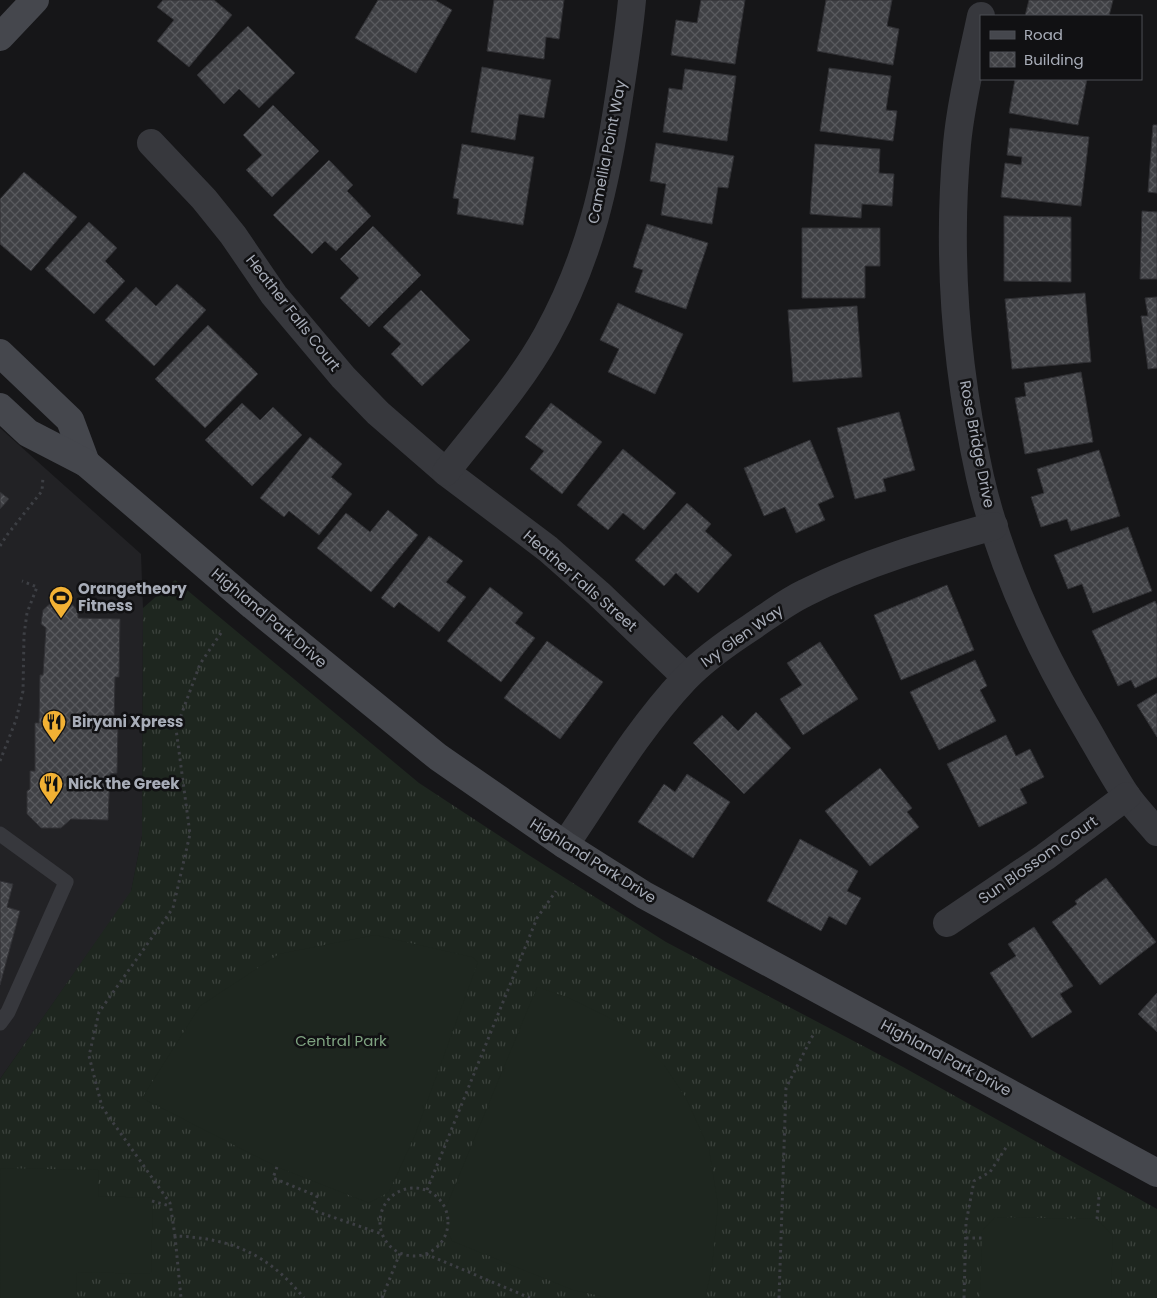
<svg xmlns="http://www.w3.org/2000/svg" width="1157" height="1298" font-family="Poppins,sans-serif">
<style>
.built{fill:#222225}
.grass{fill:url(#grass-tufts)}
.pitch{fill:#1e261f}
.building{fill:url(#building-cross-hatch);stroke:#303034}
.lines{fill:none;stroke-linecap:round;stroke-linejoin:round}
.path{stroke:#3d3f44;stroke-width:3;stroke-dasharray:2.5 4;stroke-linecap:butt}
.lane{stroke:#37383d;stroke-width:15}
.street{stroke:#37383d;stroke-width:28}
.secondary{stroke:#45474d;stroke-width:28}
.labels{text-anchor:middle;stroke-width:5;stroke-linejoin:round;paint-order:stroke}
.street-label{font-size:15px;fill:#a8adb8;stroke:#111113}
.poi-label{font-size:15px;font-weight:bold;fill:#a8adb8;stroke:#111113;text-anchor:start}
.park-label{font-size:15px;fill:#7fa381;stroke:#111113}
</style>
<defs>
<pattern id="grass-tufts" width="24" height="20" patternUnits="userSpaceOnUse" patternTransform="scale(1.25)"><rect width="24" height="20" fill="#1e261f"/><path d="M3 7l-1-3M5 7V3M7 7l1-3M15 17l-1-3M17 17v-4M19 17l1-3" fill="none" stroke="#3c433d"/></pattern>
<pattern id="building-cross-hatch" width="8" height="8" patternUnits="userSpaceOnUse" patternTransform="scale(1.25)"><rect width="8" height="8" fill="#404145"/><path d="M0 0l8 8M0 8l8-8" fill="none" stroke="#595a5e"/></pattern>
</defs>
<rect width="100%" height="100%" fill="#161618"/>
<!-- built -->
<polygon class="built" points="0,428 141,554 143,608 142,836 131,892 0,1079"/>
<!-- grass -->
<polygon class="grass" points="175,580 419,783 527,854 666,942 903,1067 1157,1209 1157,1298 0,1298 0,1079 131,891 142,836 143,608"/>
<!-- pitch -->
<g class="pitch">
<polygon points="375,935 472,957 478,962 415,1135 389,1192 369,1203 277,1167 142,1098 200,1006 279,954"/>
<polygon points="537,987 567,997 624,1025 664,1065 686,1098 709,1149 718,1205 712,1267 705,1298 610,1298 573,1290 452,1241 442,1217"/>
<polygon points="0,1168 99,1170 98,1196 153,1198 151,1274 77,1272 76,1298 1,1298"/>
<polygon points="995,1217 1097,1219 1113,1236 1111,1298 980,1298 982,1231"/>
</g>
<!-- building -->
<g class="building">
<polygon points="163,0 214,0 232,15 189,67 157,41 174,20 157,7"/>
<polygon points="378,0 435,0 452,10 416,73 355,38"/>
<polygon points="494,0 564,0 559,39 546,37 544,59 487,51"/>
<polygon points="701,0 745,0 735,64 671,55 676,20 697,23"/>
<polygon points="826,0 892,0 887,26 899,29 893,65 817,51"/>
<polygon points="1029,0 1113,0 1109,16 1025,16"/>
<polygon points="248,26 295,73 259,108 239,89 224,104 197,75"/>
<polygon points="482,67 551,80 544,118 519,114 515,140 471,132"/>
<polygon points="829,68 891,76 886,110 897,111 893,141 820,131"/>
<polygon points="685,69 736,76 727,141 663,132 669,88 682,90"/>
<polygon points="1015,79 1087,79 1078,125 1009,113"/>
<polygon points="273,105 319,151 272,197 246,170 262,155 243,135"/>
<polygon points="1153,125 1157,125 1157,193 1148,192"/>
<polygon points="1010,128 1089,137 1081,206 1001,197 1005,163 1021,165 1022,157 1007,155"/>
<polygon points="656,143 734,156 728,188 718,187 712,224 661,215 666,184 650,181"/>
<polygon points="462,144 534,157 523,225 457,214 459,199 453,198"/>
<polygon points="815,144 880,149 879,173 894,174 892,206 862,204 861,218 810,214"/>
<polygon points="329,160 353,185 347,191 371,216 336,251 325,241 312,254 273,215"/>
<polygon points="24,172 77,217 31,271 0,244 0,199"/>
<polygon points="1142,211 1157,212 1157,279 1140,279"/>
<polygon points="1004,216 1071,217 1071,282 1004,281"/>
<polygon points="89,222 117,248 105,261 125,281 94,314 45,269"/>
<polygon points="647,224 708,243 686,309 635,292 643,270 633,267"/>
<polygon points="373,226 421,275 369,327 340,298 359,278 340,259"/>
<polygon points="802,228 880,228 880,266 865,266 865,298 802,298"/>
<polygon points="177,284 206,310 154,366 105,320 136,287 156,306"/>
<polygon points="421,290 470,340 422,386 391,354 401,344 383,327"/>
<polygon points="1085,293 1091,362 1012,369 1005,299"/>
<polygon points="1157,297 1157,368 1148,369 1141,316 1148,316 1145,298"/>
<polygon points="618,303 683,334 655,394 608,372 619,349 600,340"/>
<polygon points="857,306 862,377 793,382 788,310"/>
<polygon points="208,325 258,374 205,428 155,379"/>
<polygon points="1081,372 1093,442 1025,454 1015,398 1026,396 1024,383"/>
<polygon points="242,403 260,420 273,407 302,435 252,486 205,440"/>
<polygon points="551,403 602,442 562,494 530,469 544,451 525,437"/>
<polygon points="899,412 915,470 883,479 886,491 855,499 837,428"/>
<polygon points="310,437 342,464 331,477 352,494 319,535 289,511 284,517 260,498"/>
<polygon points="810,440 834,497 818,504 825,520 796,533 785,507 764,516 744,468"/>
<polygon points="623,449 676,493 644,530 623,513 608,530 577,505"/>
<polygon points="1099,450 1120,516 1071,531 1067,519 1041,527 1031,497 1044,493 1037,469"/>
<polygon points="0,492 9,499 0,509"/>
<polygon points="687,503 711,524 705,531 732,555 698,593 676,573 664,586 635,560"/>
<polygon points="388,510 418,535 371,592 317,548 346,513 370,532"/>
<polygon points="1128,527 1152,591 1093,613 1082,584 1068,589 1054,555"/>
<polygon points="429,536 463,561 446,582 466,597 439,632 399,602 394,608 381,598"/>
<polygon points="947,585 974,650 901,680 874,615"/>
<polygon points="490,587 523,613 515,623 535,638 501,682 447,641"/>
<polygon points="54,600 69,601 78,611 78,618 120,619 119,677 115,677 114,725 118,725 117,773 110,774 108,820 71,819 61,828 41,828 27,814 27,791 30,789 30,771 35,771 35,723 39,723 40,675 43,675 46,628 41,624 43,610"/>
<polygon points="1155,601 1157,605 1157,677 1135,688 1131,680 1118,686 1092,631"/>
<polygon points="547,641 603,682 560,739 504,698"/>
<polygon points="820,642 858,699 803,735 780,699 802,685 787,663"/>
<polygon points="975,660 987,686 980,690 996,721 939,750 910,692"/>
<polygon points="1157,693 1157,737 1137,705"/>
<polygon points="756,712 791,748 744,794 693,743 722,715 738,731"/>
<polygon points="1006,735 1016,756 1030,749 1044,777 1020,789 1027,803 979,827 947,764"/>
<polygon points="880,768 912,808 907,812 919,827 870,866 825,811"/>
<polygon points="687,774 730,802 693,858 638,822 664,784 675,792"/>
<polygon points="800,839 858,871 847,891 861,898 846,925 829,916 821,931 767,901"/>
<polygon points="1106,878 1156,942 1100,985 1052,922 1077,904 1075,901"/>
<polygon points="0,881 13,884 7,907 20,911 0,985"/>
<polygon points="1034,927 1073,986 1060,994 1072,1012 1032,1038 990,973 1016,956 1008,944"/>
<polygon points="1157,993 1157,1032 1138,1014"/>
</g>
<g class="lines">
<!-- path -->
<g class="path">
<polyline points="0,546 7,535 42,491 43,477"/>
<path d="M221 633 200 664 176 729 190 834 173 908 99 1012 89 1056 102 1107 170 1203 175 1236C231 1238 268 1254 304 1298"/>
<polyline points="0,761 16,720 23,691 24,635 27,613 37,587 22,581"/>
<polyline points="277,1167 273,1178 317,1196 312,1210 382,1234"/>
<circle cx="414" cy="1222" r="34"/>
<polyline points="427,1190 537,918 556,891"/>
<polyline points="152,1201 170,1206"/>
<polyline points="1097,1219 1099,1197"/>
<polyline points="175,1236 181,1298"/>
<polyline points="966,1238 983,1238"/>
<polyline points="426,1254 530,1298"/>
<polyline points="382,1298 400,1253"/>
<polyline points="779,1298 786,1088 813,1035"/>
<polyline points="964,1298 966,1223 974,1181 990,1172 1007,1146"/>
</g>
<!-- lane -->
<polyline class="lane" points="0,834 66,882 8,1012 0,1023"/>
<!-- street -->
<g class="street">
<path d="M981 16C972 59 961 101 957 144 947 254 956 369 980 477 1000 564 1039 648 1084 724 1098 748 1111 772 1126 795 1135 808 1147 820 1157 832"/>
<polyline points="151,143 204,199 233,235 274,295 343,377 378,413 446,472 548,549 599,594 686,677"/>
<path d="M446 472C481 427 520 384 547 335 590 257 606 184 619 97 624 65 629 33 632 0"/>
<path d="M565 845C603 789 638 729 685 679 704 659 727 643 750 628 768 616 786 602 805 593 864 563 930 544 994 526"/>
<polyline points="947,923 1045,857 1127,796"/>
</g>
<!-- secondary -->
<g class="secondary">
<polyline points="0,37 35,0"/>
<polyline points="0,353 70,420 86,463"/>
<polyline points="0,407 28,433 86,463 253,606 438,757 565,845 644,895 1157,1173"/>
</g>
</g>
<!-- icons -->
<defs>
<symbol id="stadium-pin" viewBox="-11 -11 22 30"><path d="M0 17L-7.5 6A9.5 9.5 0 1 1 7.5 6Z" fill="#f2b134" stroke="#111113"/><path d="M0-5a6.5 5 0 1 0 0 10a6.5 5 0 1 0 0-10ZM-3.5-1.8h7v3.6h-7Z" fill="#111"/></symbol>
<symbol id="restaurant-pin" viewBox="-11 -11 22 30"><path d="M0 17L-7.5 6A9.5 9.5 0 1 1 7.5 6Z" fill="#f2b134" stroke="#111113"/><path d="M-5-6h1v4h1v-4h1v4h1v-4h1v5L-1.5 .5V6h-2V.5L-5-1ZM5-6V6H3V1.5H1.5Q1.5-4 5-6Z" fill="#111"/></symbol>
</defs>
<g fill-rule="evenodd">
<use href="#stadium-pin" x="47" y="584" width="28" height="38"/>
<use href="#restaurant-pin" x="40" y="708" width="28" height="38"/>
<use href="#restaurant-pin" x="37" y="770" width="28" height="38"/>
</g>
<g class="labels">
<!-- street labels -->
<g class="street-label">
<text transform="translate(607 152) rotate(-79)" y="5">Camellia Point Way</text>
<text transform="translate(293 313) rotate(52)" y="5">Heather Falls Court</text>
<text transform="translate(977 444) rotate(79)" y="5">Rose Bridge Drive</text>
<text transform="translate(580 581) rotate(41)" y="5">Heather Falls Street</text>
<text transform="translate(269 618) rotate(40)" y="5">Highland Park Drive</text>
<text transform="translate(742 636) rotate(-35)" y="5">Ivy Glen Way</text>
<text transform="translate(1038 860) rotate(-35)" y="5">Sun Blossom Court</text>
<text transform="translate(593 861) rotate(32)" y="5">Highland Park Drive</text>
<text transform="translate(946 1058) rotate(28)" y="5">Highland Park Drive</text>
</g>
<!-- poi labels -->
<g class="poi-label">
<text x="78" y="594">Orangetheory<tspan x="78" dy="17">Fitness</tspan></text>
<text x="72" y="727">Biryani Xpress</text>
<text x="68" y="789">Nick the Greek</text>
</g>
<!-- park labels -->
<g class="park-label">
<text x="341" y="1046">Central Park</text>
</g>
</g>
<!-- legend -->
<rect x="980" y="15" width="162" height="65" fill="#111113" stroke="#4d4f55"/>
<rect x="990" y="31" width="25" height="8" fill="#45474d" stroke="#4d4f55"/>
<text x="1024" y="40" font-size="15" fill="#a8adb8">Road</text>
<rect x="990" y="52" width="25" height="15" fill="url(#building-cross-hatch)" stroke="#4d4f55"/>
<text x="1024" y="65" font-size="15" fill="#a8adb8">Building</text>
</svg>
